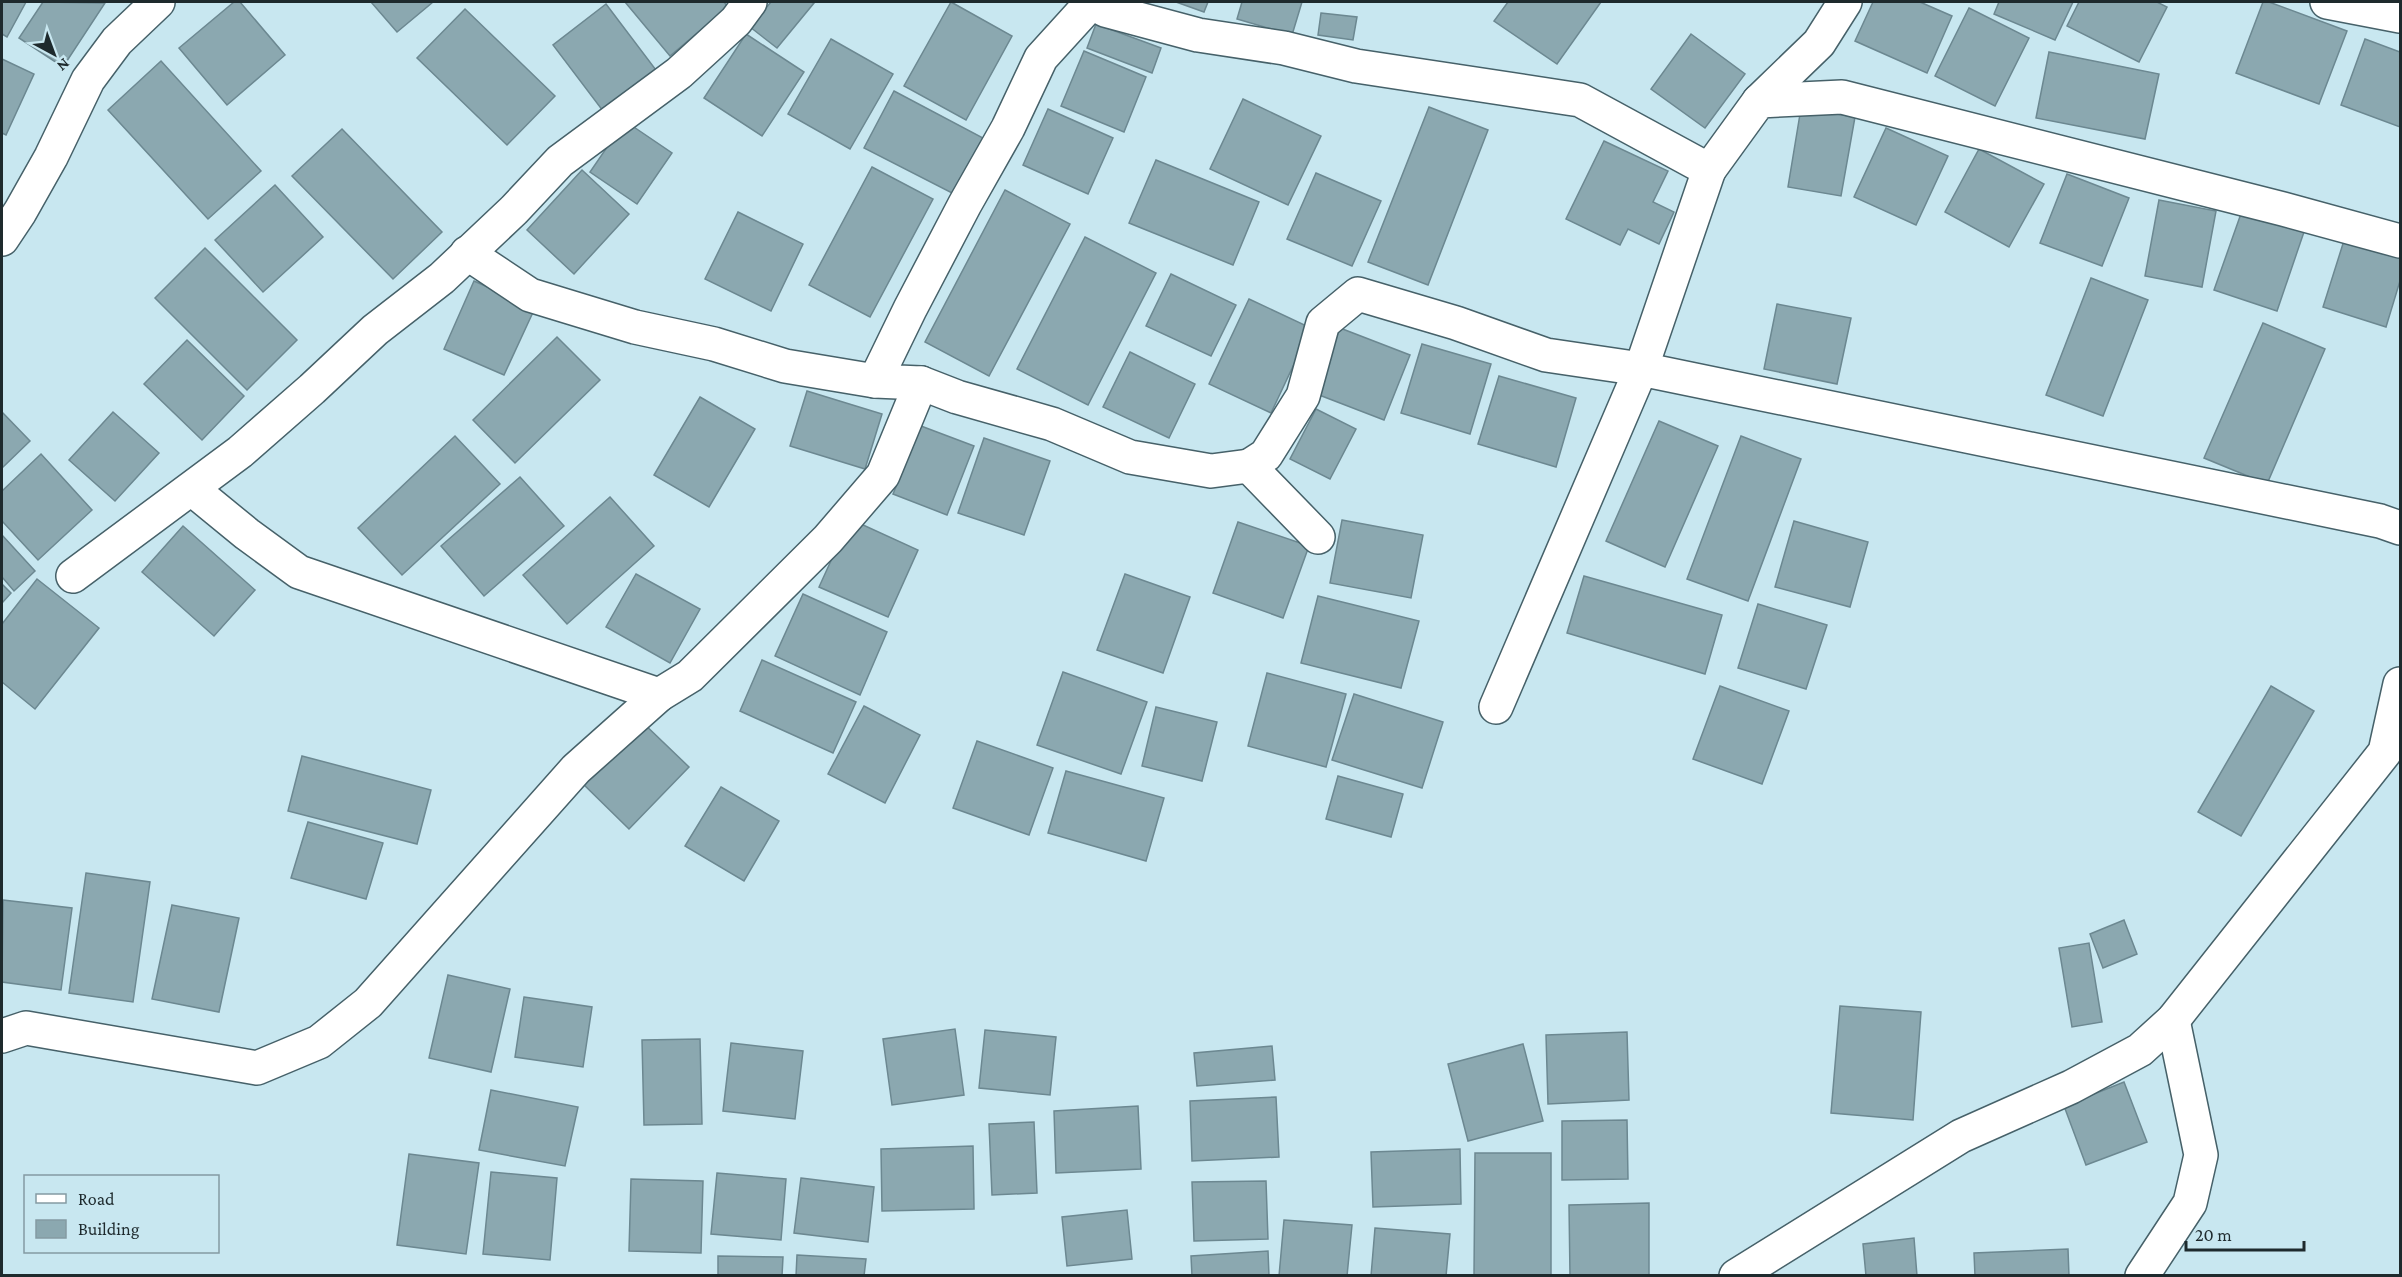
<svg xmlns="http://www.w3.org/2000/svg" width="2402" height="1277" font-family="'Crimson Pro',serif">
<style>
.building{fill:#8ba8b0;stroke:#6c8891;stroke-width:1.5}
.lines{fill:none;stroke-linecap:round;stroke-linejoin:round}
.minor-casing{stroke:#466169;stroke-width:36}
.minor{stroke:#fff;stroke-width:33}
</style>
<rect width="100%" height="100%" fill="#c8e7f0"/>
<!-- building -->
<g class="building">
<polygon points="2,2 26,2 7,37 2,34"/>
<polygon points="43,2 105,3 63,67 19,38"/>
<polygon points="234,2 240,2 285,55 227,105 179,48"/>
<polygon points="371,2 433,2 397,32"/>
<polygon points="625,2 724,2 728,7 670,56"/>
<polygon points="771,2 811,2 814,3 777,48 750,27"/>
<polygon points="951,2 1012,36 966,120 904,86"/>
<polygon points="1176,2 1208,2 1204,12"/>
<polygon points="1242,2 1302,2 1292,35 1237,19"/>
<polygon points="1508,2 1601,2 1557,64 1494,21"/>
<polygon points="1873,2 1920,2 1952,16 1927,73 1855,41"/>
<polygon points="1999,2 2073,2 2055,40 1994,14"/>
<polygon points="2079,2 2157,2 2167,7 2139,62 2067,26"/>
<polygon points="2263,2 2269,2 2347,31 2319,104 2236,73"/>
<polygon points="606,4 656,70 603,111 553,45"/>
<polygon points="1969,8 2029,38 1995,106 1935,76"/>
<polygon points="465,9 555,96 507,145 417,58"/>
<polygon points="1321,13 1357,17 1353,40 1318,35"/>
<polygon points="1096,24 1161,48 1152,73 1087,48"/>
<polygon points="746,34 804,72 762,136 704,98"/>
<polygon points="1691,34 1745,74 1705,128 1651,89"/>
<polygon points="831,39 893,74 850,149 788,114"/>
<polygon points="2365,39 2400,52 2400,127 2341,105"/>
<polygon points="1084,51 1146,77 1124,132 1061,106"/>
<polygon points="2049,52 2159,74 2145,139 2036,118"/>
<polygon points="2,59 34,74 6,135 2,133"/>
<polygon points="161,61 261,171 208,219 108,110"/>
<polygon points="894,91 983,138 954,194 864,148"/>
<polygon points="1243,99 1321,136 1288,205 1210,169"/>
<polygon points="1429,107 1488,130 1428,285 1368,262"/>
<polygon points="1801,108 1855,117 1841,196 1788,187"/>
<polygon points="1048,109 1113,138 1088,194 1023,165"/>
<polygon points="625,121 672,153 637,204 590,172"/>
<polygon points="1886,128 1948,156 1916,225 1854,197"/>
<polygon points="342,129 442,232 393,279 292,176"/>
<polygon points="1604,141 1668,171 1653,202 1674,212 1659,244 1628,229 1620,245 1566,219"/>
<polygon points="1979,149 2044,184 2009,247 1945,212"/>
<polygon points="1156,160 1259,202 1233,265 1129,223"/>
<polygon points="872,167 933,199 870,317 809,285"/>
<polygon points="582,170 629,214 574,274 527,230"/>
<polygon points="1316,173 1381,201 1352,266 1287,239"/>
<polygon points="2067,174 2129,198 2102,266 2040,243"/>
<polygon points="275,185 323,237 263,292 215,240"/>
<polygon points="1005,190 1070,224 989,376 925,342"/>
<polygon points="2159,200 2216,211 2202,287 2145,276"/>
<polygon points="2243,208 2305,229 2277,311 2214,290"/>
<polygon points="738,212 803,244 771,311 705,279"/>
<polygon points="2347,231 2400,247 2400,281 2386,327 2323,307"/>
<polygon points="1085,237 1156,273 1088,405 1017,369"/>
<polygon points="205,248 297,340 247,390 155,298"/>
<polygon points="1171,274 1236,305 1211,356 1146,326"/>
<polygon points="2091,278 2148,300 2103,416 2046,395"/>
<polygon points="474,281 535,308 504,375 444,349"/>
<polygon points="1249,299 1311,328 1271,413 1209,384"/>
<polygon points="1777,304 1851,318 1837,384 1764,369"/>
<polygon points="2263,323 2325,349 2267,484 2204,458"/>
<polygon points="1340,328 1410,355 1384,420 1314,393"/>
<polygon points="557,337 600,380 515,463 473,420"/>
<polygon points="187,340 244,396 202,440 144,384"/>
<polygon points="1422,344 1491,364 1470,434 1401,413"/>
<polygon points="1130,352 1195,384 1169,438 1103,407"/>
<polygon points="1499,376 1576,398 1556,467 1478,444"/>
<polygon points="807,391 882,414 865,469 790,446"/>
<polygon points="700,397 755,429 709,507 654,475"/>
<polygon points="1316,409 1356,429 1330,479 1290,459"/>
<polygon points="2,412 30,441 2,468"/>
<polygon points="113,412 159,453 115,501 69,460"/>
<polygon points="1659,421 1718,446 1665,567 1606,541"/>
<polygon points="921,426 974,446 947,515 893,494"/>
<polygon points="455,436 500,484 402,575 358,528"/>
<polygon points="1741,436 1801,459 1748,601 1687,579"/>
<polygon points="984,438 1050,461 1024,535 958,513"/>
<polygon points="41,454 92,510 38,560 2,521 2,491"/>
<polygon points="520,477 564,526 484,596 441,546"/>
<polygon points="610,497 654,546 567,624 523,575"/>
<polygon points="850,519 918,550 888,617 819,587"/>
<polygon points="1342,520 1423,535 1411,598 1330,583"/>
<polygon points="1794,521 1868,542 1850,607 1775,587"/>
<polygon points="1238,522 1309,546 1283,618 1213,593"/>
<polygon points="183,526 255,590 214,636 142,572"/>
<polygon points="2,535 35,571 14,591 2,577"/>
<polygon points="636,574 700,609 670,663 606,627"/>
<polygon points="1125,574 1190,597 1163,673 1097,650"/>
<polygon points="1584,576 1722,615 1705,674 1567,633"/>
<polygon points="37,579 99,628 35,709 2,682 2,624"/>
<polygon points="2,584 11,593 2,603"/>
<polygon points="803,594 887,632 860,695 775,656"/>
<polygon points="1318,596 1419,621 1401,688 1301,663"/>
<polygon points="1758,604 1827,625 1806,689 1738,668"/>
<polygon points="762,660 856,702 833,753 740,711"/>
<polygon points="1063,672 1147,702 1121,774 1037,745"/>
<polygon points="1267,673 1346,694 1326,767 1248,746"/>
<polygon points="1720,686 1789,711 1762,784 1693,759"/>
<polygon points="2271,686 2314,711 2241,836 2198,812"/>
<polygon points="1354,694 1443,722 1422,788 1332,760"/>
<polygon points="864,706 920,735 885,803 828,774"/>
<polygon points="1156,707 1217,722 1202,781 1142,766"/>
<polygon points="638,718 689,767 629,829 578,779"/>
<polygon points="977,741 1053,768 1029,835 953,808"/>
<polygon points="302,756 431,790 417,844 288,811"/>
<polygon points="1066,771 1164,798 1146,861 1048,833"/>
<polygon points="1338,776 1403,794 1391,837 1326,819"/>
<polygon points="721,787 779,821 744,881 685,846"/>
<polygon points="308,822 383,843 366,899 291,878"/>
<polygon points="86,873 150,882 133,1002 69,993"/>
<polygon points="3,900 72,908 61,990 2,982"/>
<polygon points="172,905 239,918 219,1012 152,999"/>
<polygon points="2124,920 2137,954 2103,968 2090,934"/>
<polygon points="2089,943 2102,1022 2072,1027 2059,948"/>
<polygon points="448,975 510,989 491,1072 429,1058"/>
<polygon points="524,997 592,1007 583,1067 515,1057"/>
<polygon points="1840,1006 1921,1012 1913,1120 1831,1113"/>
<polygon points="955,1029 964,1095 892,1105 883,1039"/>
<polygon points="985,1030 1056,1037 1050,1095 979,1088"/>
<polygon points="1627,1032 1629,1100 1548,1104 1546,1035"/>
<polygon points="700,1039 702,1124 644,1125 642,1040"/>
<polygon points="731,1043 803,1051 795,1119 723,1111"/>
<polygon points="1523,1044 1543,1121 1468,1141 1448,1064"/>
<polygon points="1272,1046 1275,1080 1197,1086 1194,1053"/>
<polygon points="2124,1082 2147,1142 2086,1165 2064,1106"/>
<polygon points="491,1090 578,1107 565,1166 479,1150"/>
<polygon points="1276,1097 1279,1157 1192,1161 1190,1101"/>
<polygon points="1138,1106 1141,1169 1056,1173 1054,1111"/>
<polygon points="1627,1120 1628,1179 1562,1180 1562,1121"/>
<polygon points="1034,1122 1037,1193 992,1195 989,1124"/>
<polygon points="973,1146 974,1209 882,1211 881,1149"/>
<polygon points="1460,1149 1461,1204 1373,1207 1371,1152"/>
<polygon points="1475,1153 1551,1153 1551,1276 1474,1276"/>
<polygon points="409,1154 479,1163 466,1254 397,1245"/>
<polygon points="491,1172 557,1178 550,1260 483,1254"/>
<polygon points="717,1173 786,1179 781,1240 711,1234"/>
<polygon points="801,1178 874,1187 868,1242 794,1233"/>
<polygon points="631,1179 703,1181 701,1253 629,1251"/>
<polygon points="1266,1181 1268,1239 1194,1241 1192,1182"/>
<polygon points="1649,1203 1649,1276 1570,1276 1569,1205"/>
<polygon points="1127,1210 1132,1259 1067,1266 1062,1217"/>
<polygon points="1284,1220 1352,1225 1347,1276 1279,1276"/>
<polygon points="1375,1228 1450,1234 1446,1276 1371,1276"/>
<polygon points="1914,1238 1917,1276 1866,1276 1863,1244"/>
<polygon points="2068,1249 2069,1276 1975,1276 1974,1253"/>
<polygon points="1268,1251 1269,1276 1192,1276 1191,1256"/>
<polygon points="797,1255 866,1259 864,1276 796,1276"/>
<polygon points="718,1256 783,1257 782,1276 718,1276"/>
</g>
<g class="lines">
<defs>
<g id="minor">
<polyline points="1092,2 1105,10 1198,35 1284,48 1356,66 1580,100 1709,170 1759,101 1842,97 2283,209 2400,241"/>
<polyline points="1092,2 1041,58 1008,128 965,204 910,309 875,381 921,383 957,397 1052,424 1130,457 1211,471 1249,466 1318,537"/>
<polyline points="2327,2 2400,16"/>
<polyline points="1759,101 1819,43 1845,2"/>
<polyline points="2,239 20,212 51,157 88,80 117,41 158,2"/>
<polyline points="467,253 530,295 566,306 635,327 714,344 785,366 875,381"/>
<polyline points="1249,466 1266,455 1303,396 1323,323 1358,294 1456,323 1546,355 1641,369 2380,521 2400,528"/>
<polyline points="192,489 247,534 299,572 659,695 690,676 828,539 883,475 921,383"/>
<polyline points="73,576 240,452 312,389 375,330 442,278 514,210 560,161 679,73 736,21 750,2"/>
<polyline points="1496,707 1641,369 1709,170"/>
<polyline points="2,1036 26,1028 257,1068 319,1042 368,1003 576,769 659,695"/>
<polyline points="1736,1276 1961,1136 2071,1087 2140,1050 2173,1020 2385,752 2400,684"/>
<polyline points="2142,1276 2190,1203 2201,1155 2173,1020"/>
</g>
</defs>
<!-- minor casing -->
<use href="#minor" class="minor-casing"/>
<!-- minor -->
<use href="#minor" class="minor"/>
</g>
<!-- border -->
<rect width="2402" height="1277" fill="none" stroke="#1e2a2d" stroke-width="6"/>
<!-- legend -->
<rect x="24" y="1175" width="195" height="78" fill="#c8e7f0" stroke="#849ba2" stroke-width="1.5"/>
<rect x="36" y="1194" width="30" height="9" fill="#ffffff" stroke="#849ba2" stroke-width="1.5"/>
<text x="78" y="1205" font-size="18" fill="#1e2a2d">Road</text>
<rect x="36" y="1220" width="30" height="18" fill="#8ba8b0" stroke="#849ba2" stroke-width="1.5"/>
<text x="78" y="1235" font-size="18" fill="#1e2a2d">Building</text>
<!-- north arrow -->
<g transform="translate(54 54) rotate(139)" stroke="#c8e7f0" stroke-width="4.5" paint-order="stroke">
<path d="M0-4.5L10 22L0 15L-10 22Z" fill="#1e2a2d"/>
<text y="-9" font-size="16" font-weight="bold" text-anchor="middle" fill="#1e2a2d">N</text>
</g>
<!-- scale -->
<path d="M2186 1241v9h118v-9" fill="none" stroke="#1e2a2d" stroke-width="3"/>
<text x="2195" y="1241" font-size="18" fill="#1e2a2d" stroke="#c8e7f0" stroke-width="4.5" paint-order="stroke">20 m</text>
</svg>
